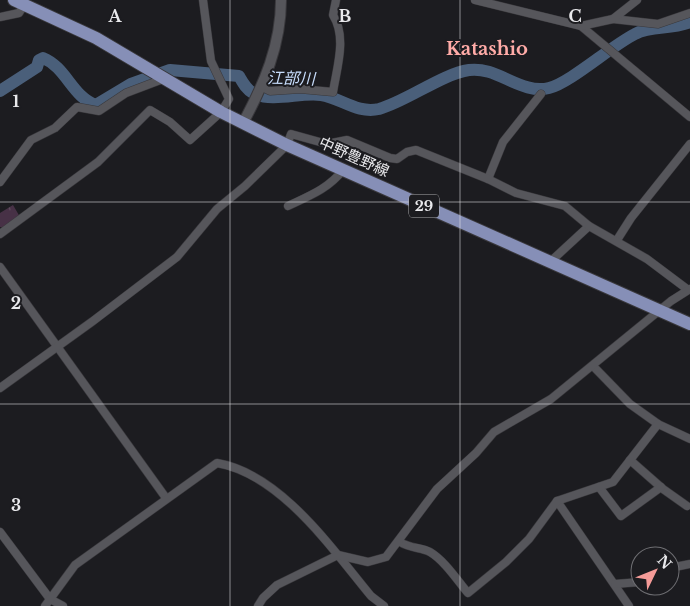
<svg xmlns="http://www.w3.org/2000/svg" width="690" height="606" font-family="'Libre Baskerville','Noto Sans JP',serif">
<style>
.forest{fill:url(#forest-crowns)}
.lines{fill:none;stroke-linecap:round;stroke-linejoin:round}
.river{stroke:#4a5f7a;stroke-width:12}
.minor-casing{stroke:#39383c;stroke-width:9}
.tertiary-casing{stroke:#39383c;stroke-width:12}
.primary-casing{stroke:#39383c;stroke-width:14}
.minor{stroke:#56565b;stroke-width:8}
.tertiary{stroke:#56565b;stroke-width:10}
.primary{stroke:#868fb7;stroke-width:12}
.grid{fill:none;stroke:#e9e9ec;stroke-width:1;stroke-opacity:0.55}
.labels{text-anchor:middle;stroke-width:4;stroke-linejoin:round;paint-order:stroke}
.shield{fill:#1c1c20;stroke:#acacaf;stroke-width:1}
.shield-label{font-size:14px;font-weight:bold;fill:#e9e9ec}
.street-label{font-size:15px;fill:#e9e9ec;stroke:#1c1c20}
.water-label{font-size:16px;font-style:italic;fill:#c7ddfc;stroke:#1c1c20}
.quarter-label{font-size:18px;font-weight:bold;fill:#ffaba7;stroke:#1c1c20}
.grid-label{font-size:16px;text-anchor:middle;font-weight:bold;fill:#e9e9ec;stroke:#1c1c20;stroke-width:4;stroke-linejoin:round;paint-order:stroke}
</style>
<defs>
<pattern id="forest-crowns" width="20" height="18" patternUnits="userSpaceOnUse" patternTransform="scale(1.25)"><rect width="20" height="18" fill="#473146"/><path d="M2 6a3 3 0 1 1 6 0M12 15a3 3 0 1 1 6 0" fill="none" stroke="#624f61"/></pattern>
</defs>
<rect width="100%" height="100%" fill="#1c1c20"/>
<!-- forest -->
<polygon class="forest" points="13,205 20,217 8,229 0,227 0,213"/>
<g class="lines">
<!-- river -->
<path class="river" d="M0 91 37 67 39 60 43 58C66 67 73 98 96 105L131 84 170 70 239 76C243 83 246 89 253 93 274 103 299 92 321 95 341 98 357 114 379 109 407 101 442 74 469 70 497 66 521 95 549 88 570 83 611 46 635 34 651 25 672 30 690 22"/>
<defs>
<g id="minor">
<polyline points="475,0 581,26 690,117"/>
<polyline points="0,17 19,13 24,5"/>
<polyline points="613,19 658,24 690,13"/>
<polyline points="581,26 613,19 637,0"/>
<path d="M262 87 270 91 300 89 333 92C337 67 347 37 333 15L336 0"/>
<polyline points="488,179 503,142 541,94"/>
<polyline points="0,182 31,140 55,128 77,107 99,111 126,93 163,79"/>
<path d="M288 206C309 196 328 189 343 170"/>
<polyline points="0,234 98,162 150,110 170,122 190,140 221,112 229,99 211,61 203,0"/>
<polyline points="617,240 631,218 690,144"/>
<polyline points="550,262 589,226"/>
<polyline points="0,267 166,498"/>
<polyline points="593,366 630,404 658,424 690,439"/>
<polyline points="0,388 93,321 177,257 217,209 245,186 287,145 291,134 327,144 347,140 390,158 397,159 407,152 416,150 488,179 516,193 565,206 589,226 647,259 687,289"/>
<polyline points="630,460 663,489 687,506"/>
<polyline points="599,487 621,516 661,487"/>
<polyline points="557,501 629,606"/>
<polyline points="0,532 50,599 63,606"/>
<path d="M400 542C411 549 421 547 430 552 445 561 457 580 468 593L506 562 529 539 557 501 613 482 658 424"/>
<polyline points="670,568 690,564"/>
<polyline points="615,584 640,582"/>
<path d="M45 606 75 565 217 463C281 474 332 549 371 596L384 606"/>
<polyline points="258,606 263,598 277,585 338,555 368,562 386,557 437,489 476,453 494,432 551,399 671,301 690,289"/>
</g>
<path id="tertiary" d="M243 123C264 84 281 45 281 0"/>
<polyline id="primary" points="14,0 96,38 221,112 287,145 690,324"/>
</defs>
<!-- minor casing -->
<use href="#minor" class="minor-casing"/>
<!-- tertiary casing -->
<use href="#tertiary" class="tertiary-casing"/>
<!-- primary casing -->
<use href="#primary" class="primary-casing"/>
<!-- minor -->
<use href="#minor" class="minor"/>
<!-- tertiary -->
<use href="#tertiary" class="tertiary"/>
<!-- primary -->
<use href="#primary" class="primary"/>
</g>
<!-- grid -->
<path class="grid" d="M230 0V606M460 0V606M0 202H690M0 404H690"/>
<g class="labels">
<!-- shield labels -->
<rect class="shield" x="409" y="194.5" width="30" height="23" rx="4"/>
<g class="shield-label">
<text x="424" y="211">29</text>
</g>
<!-- street labels -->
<g class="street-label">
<text transform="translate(354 157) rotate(24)" y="5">中野豊野線</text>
</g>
<!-- water labels -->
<g class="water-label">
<text transform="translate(291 78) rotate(1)" y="6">江部川</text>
</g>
<!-- quarter labels -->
<g class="quarter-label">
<text x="487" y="55">Katashio</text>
</g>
</g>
<g class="grid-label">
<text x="115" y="22">A</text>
<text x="345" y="22">B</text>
<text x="575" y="22">C</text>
<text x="16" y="107">1</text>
<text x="16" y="309">2</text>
<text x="16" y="511">3</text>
</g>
<!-- north arrow -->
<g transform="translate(655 571) rotate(47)"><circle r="24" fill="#1c1c20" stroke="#6e6e72"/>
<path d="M0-4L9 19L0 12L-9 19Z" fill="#f59b98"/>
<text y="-8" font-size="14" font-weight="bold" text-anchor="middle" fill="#e9e9ec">N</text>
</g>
</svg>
